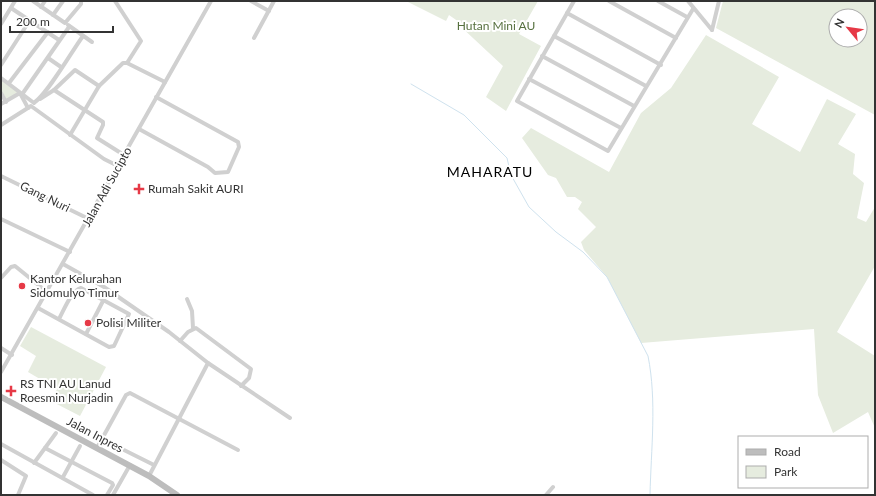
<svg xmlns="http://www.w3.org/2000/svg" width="876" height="496" font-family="Lato,sans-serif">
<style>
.green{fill:#e6ecdf;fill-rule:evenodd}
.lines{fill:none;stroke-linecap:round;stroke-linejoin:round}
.stream{stroke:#cfe2ee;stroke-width:1}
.minor{stroke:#d0d0d0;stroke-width:4}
.secondary{stroke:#bdbdbd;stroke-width:6}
.poi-dot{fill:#e63946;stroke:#fff;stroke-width:1.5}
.labels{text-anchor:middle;stroke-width:4;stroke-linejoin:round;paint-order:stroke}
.park-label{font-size:12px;fill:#56703f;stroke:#fff}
.street-label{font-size:12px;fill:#333;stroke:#fff}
.poi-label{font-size:12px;fill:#333;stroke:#fff;text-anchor:start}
.quarter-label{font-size:14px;letter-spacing:1px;fill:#000;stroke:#fff}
</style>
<rect width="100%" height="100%" fill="#fff"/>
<!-- green -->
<g class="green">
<polygon points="406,1 538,1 519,34 541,46 506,111 486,97 503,66 459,25 459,22 449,15 446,21"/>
<path d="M723 1H875V115L716 28ZM836 16H860V40H836Z"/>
<polygon points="706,35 779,77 752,124 800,152 827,99 856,114 838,144 855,154 853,174 864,183 857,218 866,222 875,207 875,266 837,332 875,356 875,428 868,412 833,433 818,395 814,329 641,343 607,277 584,250 581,242 596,227 578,209 582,202 575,197 567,197 556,178 548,175 522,138 531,128 609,172 641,113 671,88"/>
<polygon points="1,79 18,92 7,100 1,90"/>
<polygon points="31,327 106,367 80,416 51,401 57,389 28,372 36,356 20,346"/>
</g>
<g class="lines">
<!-- stream -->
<path class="stream" d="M411 84 464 115 507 158 511 175 529 207 556 232 583 252 607 277 648 356C657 401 651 449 650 495"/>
<!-- minor -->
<g class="minor">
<polyline points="33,1 65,23 81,4 81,1"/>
<polyline points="115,1 141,41 127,63 165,82"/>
<polyline points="251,1 269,11"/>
<polyline points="574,1 517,101 608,151 693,9"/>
<polyline points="609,1 676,38"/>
<polyline points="658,1 687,17"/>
<polyline points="688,1 712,30"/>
<polyline points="41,7 45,1"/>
<polyline points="11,8 59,40"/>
<polyline points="567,13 661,65"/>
<polyline points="53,15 63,1"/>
<polyline points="1,24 15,1"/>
<polyline points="68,25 92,42"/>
<polyline points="712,30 719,1"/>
<polyline points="554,36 646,86"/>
<polyline points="254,38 274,1"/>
<polyline points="542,56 634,106"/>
<polyline points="48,58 61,67"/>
<polyline points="1,65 30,20"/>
<polyline points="1,78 34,103"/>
<polyline points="529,79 621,128"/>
<polyline points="9,83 48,32"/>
<polyline points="54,90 75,70 99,86 123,63 127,63"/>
<polyline points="1,93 6,102"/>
<polyline points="23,93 69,27"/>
<polyline points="40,99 54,90 103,122 103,125 97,138 124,155"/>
<path d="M35 102C48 93 72 51 83 36"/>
<polyline points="1,104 20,93 28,108"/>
<polyline points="1,125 31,106 104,159 118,166"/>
<polyline points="139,129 208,167 215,173 228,172 239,147 238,142 156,97"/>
<polyline points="70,135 99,86"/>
<polyline points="1,176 89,219"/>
<polyline points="1,219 70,252"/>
<polyline points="63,264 104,287 169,332 208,363 290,418"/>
<polyline points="1,278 11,267 15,266 47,292"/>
<polyline points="187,299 192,311 193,328"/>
<path d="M38 308 109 347 114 346 129 314 81 288C71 291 64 310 59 319"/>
<polyline points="86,334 104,299"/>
<polyline points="180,341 188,332 196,328 251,369 249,378 241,386"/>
<polyline points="1,348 12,355"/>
<polyline points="1,372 211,1"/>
<polyline points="102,439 154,465"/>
<polyline points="1,444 93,495"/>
<polyline points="45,448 112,483 113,485 107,495"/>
<polyline points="97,448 126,395 130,393 238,450"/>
<polyline points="1,460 26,476 18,495"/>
<polyline points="34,463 56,433"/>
<polyline points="149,476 208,363"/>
<polyline points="63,477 80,446"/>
<polyline points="113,495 130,465"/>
<polyline points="546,495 553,487"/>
</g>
<!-- secondary -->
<polyline class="secondary" points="1,397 149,476 177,495"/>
</g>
<!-- markers -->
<g class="poi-dot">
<path d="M137 183h4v4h4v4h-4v4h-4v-4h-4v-4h4z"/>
<circle cx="22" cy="286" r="4"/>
<circle cx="88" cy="323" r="4"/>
<path d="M9 385h4v4h4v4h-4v4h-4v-4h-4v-4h4z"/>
</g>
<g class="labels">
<!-- park labels -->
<g class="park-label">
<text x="496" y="30">Hutan Mini AU</text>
</g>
<!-- street labels -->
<g class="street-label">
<text transform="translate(107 187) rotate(-61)" y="4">Jalan Adi Sucipto</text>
<text transform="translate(45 197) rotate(26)" y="4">Gang Nuri</text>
<text transform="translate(95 435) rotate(28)" y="4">Jalan Inpres</text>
</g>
<!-- poi labels -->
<g class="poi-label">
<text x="148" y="193">Rumah Sakit AURI</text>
<text x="30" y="283">Kantor Kelurahan<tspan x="30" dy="14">Sidomulyo Timur</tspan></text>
<text x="96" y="327">Polisi Militer</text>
<text x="20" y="388">RS TNI AU Lanud<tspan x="20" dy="14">Roesmin Nurjadin</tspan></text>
</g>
<!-- quarter labels -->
<g class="quarter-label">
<text x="490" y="177">MAHARATU</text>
</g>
</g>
<!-- border -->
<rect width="876" height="496" fill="none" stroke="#333333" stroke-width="4"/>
<!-- legend -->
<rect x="738" y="436" width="130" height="52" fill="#ffffff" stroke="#adadad"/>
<rect x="746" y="449" width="20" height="6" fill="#bdbdbd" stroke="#adadad"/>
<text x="774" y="456" font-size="12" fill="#333333">Road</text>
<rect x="746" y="466" width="20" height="12" fill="#e6ecdf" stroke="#adadad"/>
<text x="774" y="476" font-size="12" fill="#333333">Park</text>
<!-- north arrow -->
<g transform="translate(848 28) rotate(299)"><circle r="19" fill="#ffffff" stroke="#adadad"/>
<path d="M0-3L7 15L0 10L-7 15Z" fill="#e63946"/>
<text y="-6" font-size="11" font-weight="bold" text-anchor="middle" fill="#333333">N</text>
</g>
<!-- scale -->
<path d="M10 26v6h103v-6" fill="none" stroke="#333333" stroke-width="2"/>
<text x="16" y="26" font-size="12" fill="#333333" stroke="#ffffff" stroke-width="3" paint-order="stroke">200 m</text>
</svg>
